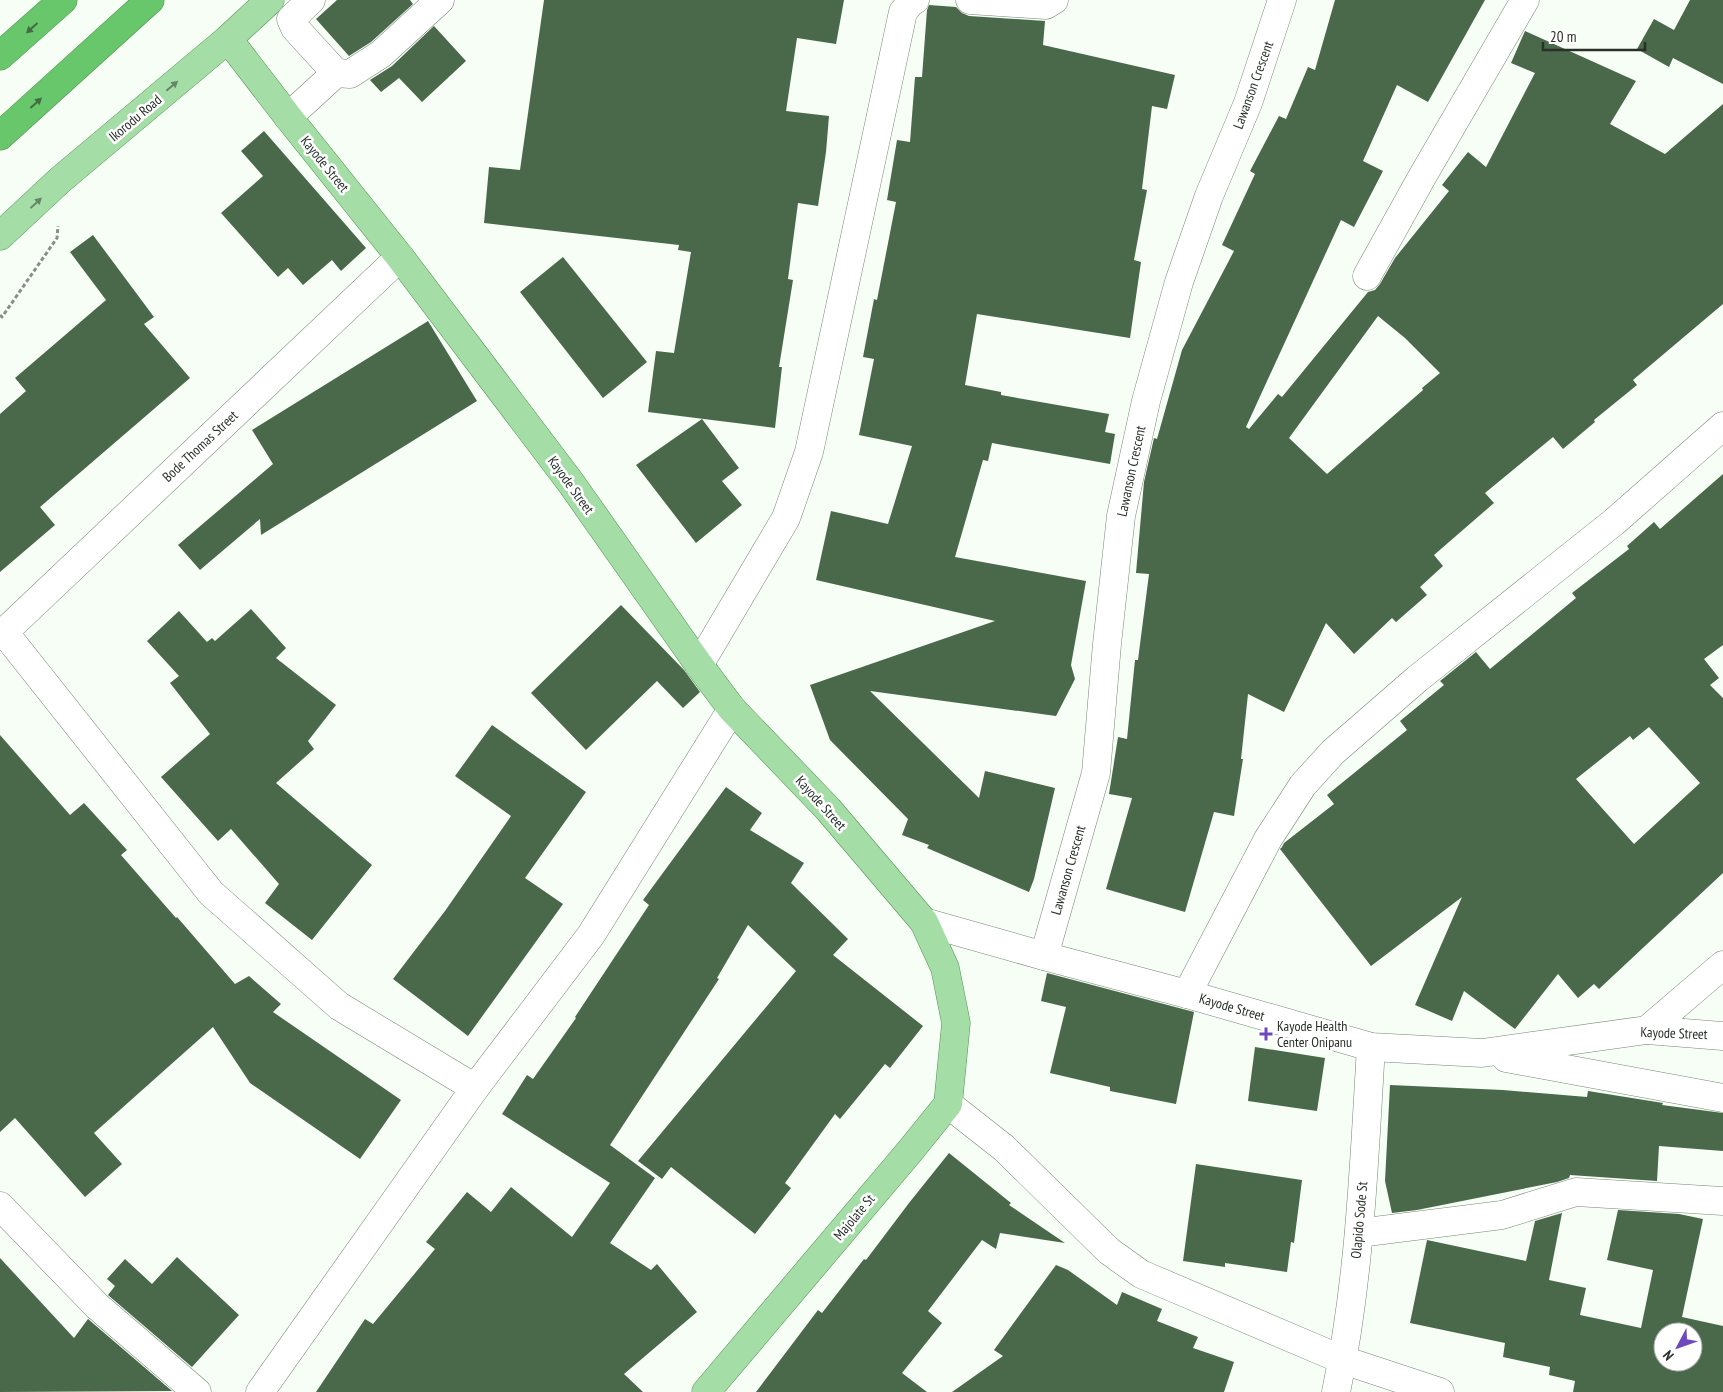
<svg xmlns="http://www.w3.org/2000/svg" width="1723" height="1392" font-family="'PT Sans Narrow',sans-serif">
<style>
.building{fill:#4a684a;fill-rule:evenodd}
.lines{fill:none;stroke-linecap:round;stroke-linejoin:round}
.minor-casing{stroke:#758775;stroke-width:29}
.major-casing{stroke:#529254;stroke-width:29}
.highway-casing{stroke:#529254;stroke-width:29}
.path{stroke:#878f86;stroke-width:3;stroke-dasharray:4 2.5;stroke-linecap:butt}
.minor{stroke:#fff;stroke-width:28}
.major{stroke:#a4dda6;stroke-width:28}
.highway{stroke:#68c66b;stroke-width:28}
.oneway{fill:#426c43}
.oneway2{fill:#668667}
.poi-dot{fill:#6f47bf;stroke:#fff;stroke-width:2}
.labels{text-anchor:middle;stroke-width:5;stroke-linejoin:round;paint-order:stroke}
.street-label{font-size:14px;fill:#283028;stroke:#fff}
.poi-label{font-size:14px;fill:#283028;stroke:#fff;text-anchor:start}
</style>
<rect width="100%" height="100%" fill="#f6fef5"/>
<!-- building -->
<g class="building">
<polygon points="337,0 410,0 413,4 371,42 349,56 316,19"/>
<polygon points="544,0 844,0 836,44 797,38 786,111 829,116 826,152 818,206 798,203 788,279 793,280 779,367 782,367 775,428 648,412 656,351 674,353 691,252 678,250 679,245 484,223 489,167 520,170"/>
<path d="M1335 0H1485L1428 102 1397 85 1363 161 1383 171 1354 227 1341 220 1246 427 1249 429 1278 394 1282 397 1368 292 1375 290 1380 284 1395 258 1449 191 1442 185 1468 152 1486 167 1535 73 1511 63 1525 31 1636 81 1610 124 1665 154 1723 104V304L1633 380 1637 385 1594 420 1595 422 1563 449 1553 437 1485 493 1494 503 1434 555 1443 566 1420 587 1427 595 1396 622 1392 618 1354 654 1326 623 1284 712 1248 694 1241 759H1243L1234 816 1214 812 1185 912 1106 889 1132 798 1109 794 1118 737 1127 739 1135 660H1138L1149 574 1136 573 1144 482 1154 438 1157 439 1182 350 1234 251 1222 245 1255 174 1250 171 1279 116 1286 119 1308 67 1315 70ZM1378 316 1405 338 1440 373 1422 388 1423 390 1327 474 1289 438Z"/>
<polygon points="1690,0 1723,0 1723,84 1673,58 1669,67 1637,49 1654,19 1674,30"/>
<polygon points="929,5 956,7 962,13 969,16 1045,21 1043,45 1175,75 1167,109 1152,106 1142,189 1147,190 1134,260 1141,262 1130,338 977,314 965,385 1001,392 1001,395 1109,414 1105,432 1115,434 1110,464 992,443 988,461 983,460 955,557 1086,581 1071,665 1075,679 1056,716 870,691 979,798 985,771 1055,788 1034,879 1029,892 927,848 929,845 902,835 908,819 830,740 810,685 995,621 816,580 831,511 888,524 912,446 859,435 874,359 863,357 874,299 877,300 896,202 887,200 897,140 910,142 915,77 922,77 927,10"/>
<polygon points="434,26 466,61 422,102 399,78 381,92 370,80 392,66"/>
<polygon points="264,131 366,248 341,271 332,260 303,285 288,268 278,277 221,213 263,176 241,151"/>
<polygon points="93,235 154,317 144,324 190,378 40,507 55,525 0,572 0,414 26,391 15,378 106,300 70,252"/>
<polygon points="563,257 647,362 603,398 520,292"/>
<polygon points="428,321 477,401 261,535 260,519 200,570 178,545 273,464 252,430"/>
<polygon points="702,419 739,468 722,481 742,505 696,543 636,465"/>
<path d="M1723 474V645L1704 659 1719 678 1710 685 1723 698V873L1599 989 1594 984 1578 998 1558 974 1515 1029 1464 991 1452 1021 1415 1005 1462 897 1371 966 1280 849 1282 847 1284 843 1334 804 1327 795 1407 730 1400 721 1444 685 1440 681 1476 652 1490 669 1576 598 1572 593 1629 549 1627 546 1654 522 1660 529ZM1649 727 1700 783 1634 844 1576 779 1630 736 1633 740Z"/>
<polygon points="621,605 684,670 700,692 683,708 657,681 586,750 531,693"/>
<polygon points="251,609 286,648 276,658 336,705 308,741 314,749 276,783 372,865 312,940 265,903 279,884 231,829 218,841 161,777 210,734 170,683 179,676 147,641 179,611 207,642 212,638 215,641"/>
<polygon points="492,725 586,792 525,878 563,904 468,1036 393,979 445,911 511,816 455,776"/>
<polygon points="0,735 70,815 84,803 127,850 121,855 176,918 177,917 235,984 249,976 281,1004 273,1012 401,1100 360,1159 250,1083 213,1027 94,1133 122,1164 85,1197 15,1118 0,1132"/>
<polygon points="726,787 762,813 750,830 804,863 791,883 848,939 833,955 923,1026 890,1068 885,1064 840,1119 835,1114 785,1183 791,1188 755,1234 671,1167 662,1179 638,1161 796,971 748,925 717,978 719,979 610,1145 655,1178 610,1243 651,1270 657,1264 697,1312 624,1374 643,1392 316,1392 365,1319 373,1324 435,1249 426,1242 467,1192 491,1212 511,1187 572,1237 610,1183 502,1114 527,1075 533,1079 576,1018 575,1017 649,905 643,900"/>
<polygon points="1047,973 1194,1012 1176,1104 1110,1091 1110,1087 1050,1073 1066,1007 1041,1001"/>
<polygon points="1255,1047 1325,1058 1317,1111 1248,1101"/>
<polygon points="1390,1085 1503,1090 1587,1097 1588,1091 1663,1103 1662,1105 1723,1113 1723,1151 1659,1146 1657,1181 1570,1175 1569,1178 1557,1182 1417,1210 1392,1213 1385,1181"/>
<polygon points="949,1153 1011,1203 1009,1205 1065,1243 1000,1233 996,1249 982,1240 928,1311 942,1323 902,1373 927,1392 756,1392 818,1310 822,1313 864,1259 866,1260 909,1203"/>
<polygon points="1196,1164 1302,1180 1294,1243 1291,1242 1287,1272 1225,1263 1225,1267 1183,1261"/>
<path d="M1618 1210 1679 1214 1703 1219 1682 1317 1723 1326V1392H1573L1575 1381 1549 1375 1550 1367 1503 1357 1505 1343 1410 1323 1427 1240 1526 1261 1535 1221 1562 1213 1549 1280 1586 1288 1580 1315 1641 1328 1653 1270 1607 1260ZM1663 1332H1693V1362H1663Z"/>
<polygon points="177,1257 239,1315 192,1367 108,1295 115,1286 107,1279 125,1259 152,1284"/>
<polygon points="0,1258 74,1338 88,1319 172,1391 0,1392"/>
<polygon points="1056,1265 1068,1270 1117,1305 1122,1292 1162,1309 1157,1321 1198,1337 1193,1348 1234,1362 1224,1392 952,1392 1003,1356 994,1350"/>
</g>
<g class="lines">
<defs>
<g id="minor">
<polyline points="311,0 291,19 295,28 336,73"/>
<polyline points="970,0 1046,5 1054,0"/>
<polyline points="288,117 336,73 350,74 381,54 440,0"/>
<polyline points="1367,276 1422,177 1525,0"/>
<polyline points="4,632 211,893 339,1006 475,1088"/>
<polyline points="0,636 400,257"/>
<polyline points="699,665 786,518 809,452 903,12 911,2 915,0"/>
<polyline points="924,922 1044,956 1187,994 1371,1047 1482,1053 1647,1030 1723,1036"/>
<polyline points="1044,956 1096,773 1107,644 1121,516 1146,401 1179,282 1209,196 1248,103 1282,0"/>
<polyline points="1187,994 1268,839 1303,785 1333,752 1417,679 1614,522 1723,426"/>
<polyline points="1647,1030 1723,965"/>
<polyline points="1506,1058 1723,1098"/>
<polyline points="948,1104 1004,1148 1109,1251 1141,1274 1343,1360 1440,1392"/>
<polyline points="0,1206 97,1306 197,1392"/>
<polyline points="1359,1233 1502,1215 1576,1192 1723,1201"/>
<polyline points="260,1392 475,1088 591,935 732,709"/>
<path d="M1336 1392C1360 1279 1364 1162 1371 1047"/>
</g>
<g id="major">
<polyline points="228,39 288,117 400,257 571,483 699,665 732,709 828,809 924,922 945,968 956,1023 948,1104 910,1151 706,1392"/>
<polyline points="0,236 60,180 228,39 270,0"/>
</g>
<g id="highway">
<polyline points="0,56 63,0"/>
<polyline points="0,136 150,0"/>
</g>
</defs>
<!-- minor casing -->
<use href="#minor" class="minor-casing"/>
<!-- major casing -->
<use href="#major" class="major-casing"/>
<!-- highway casing -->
<use href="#highway" class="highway-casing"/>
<!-- path -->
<polyline class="path" points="0,315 2,317 57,238 58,226"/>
<!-- minor -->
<use href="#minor" class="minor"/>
<!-- major -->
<use href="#major" class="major"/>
<!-- highway -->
<use href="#highway" class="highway"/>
</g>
<!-- one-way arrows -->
<defs><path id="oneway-solid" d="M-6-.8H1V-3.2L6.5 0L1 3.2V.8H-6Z" transform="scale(1.25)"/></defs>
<g class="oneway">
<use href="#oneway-solid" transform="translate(32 28) rotate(138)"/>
<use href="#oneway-solid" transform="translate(36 103) rotate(-42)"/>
</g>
<g class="oneway2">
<use href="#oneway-solid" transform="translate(172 86) rotate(-40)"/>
<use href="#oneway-solid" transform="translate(36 203) rotate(-43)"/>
</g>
<!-- markers -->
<path class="poi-dot" d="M1263.5 1026.5h5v5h5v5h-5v5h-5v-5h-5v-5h5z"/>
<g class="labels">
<!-- street labels -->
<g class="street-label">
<text transform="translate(1253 85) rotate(-70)" y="5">Lawanson Crescent</text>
<text transform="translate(135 118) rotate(-40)" y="5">Ikorodu Road</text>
<text transform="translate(325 164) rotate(51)" y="5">Kayode Street</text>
<text transform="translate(200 446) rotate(-43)" y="5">Bode Thomas Street</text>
<text transform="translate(1131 471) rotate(-78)" y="5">Lawanson Crescent</text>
<text transform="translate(571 485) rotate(54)" y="5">Kayode Street</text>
<text transform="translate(821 803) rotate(48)" y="5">Kayode Street</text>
<text transform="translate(1068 870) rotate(-74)" y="5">Lawanson Crescent</text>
<text transform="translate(1232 1007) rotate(16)" y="5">Kayode Street</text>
<text transform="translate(1674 1033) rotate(2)" y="5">Kayode Street</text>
<text transform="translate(854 1217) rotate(-50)" y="5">Majolate St</text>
<text transform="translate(1359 1220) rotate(-85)" y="5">Olapido Sode St</text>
</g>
<!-- poi labels -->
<g class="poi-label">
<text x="1277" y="1031">Kayode Health<tspan x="1277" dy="16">Center Onipanu</tspan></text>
</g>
</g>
<!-- north arrow -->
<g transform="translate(1678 1347) rotate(229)"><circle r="24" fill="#ffffff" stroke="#a9aca9"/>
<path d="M0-4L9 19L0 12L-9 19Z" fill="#6f47bf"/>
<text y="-8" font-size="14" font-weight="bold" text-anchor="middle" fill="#283028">N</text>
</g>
<!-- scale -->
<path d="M1543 42v8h102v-8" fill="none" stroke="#283028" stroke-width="2.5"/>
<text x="1550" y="42" font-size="15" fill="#283028" stroke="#ffffff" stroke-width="4" paint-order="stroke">20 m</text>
</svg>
